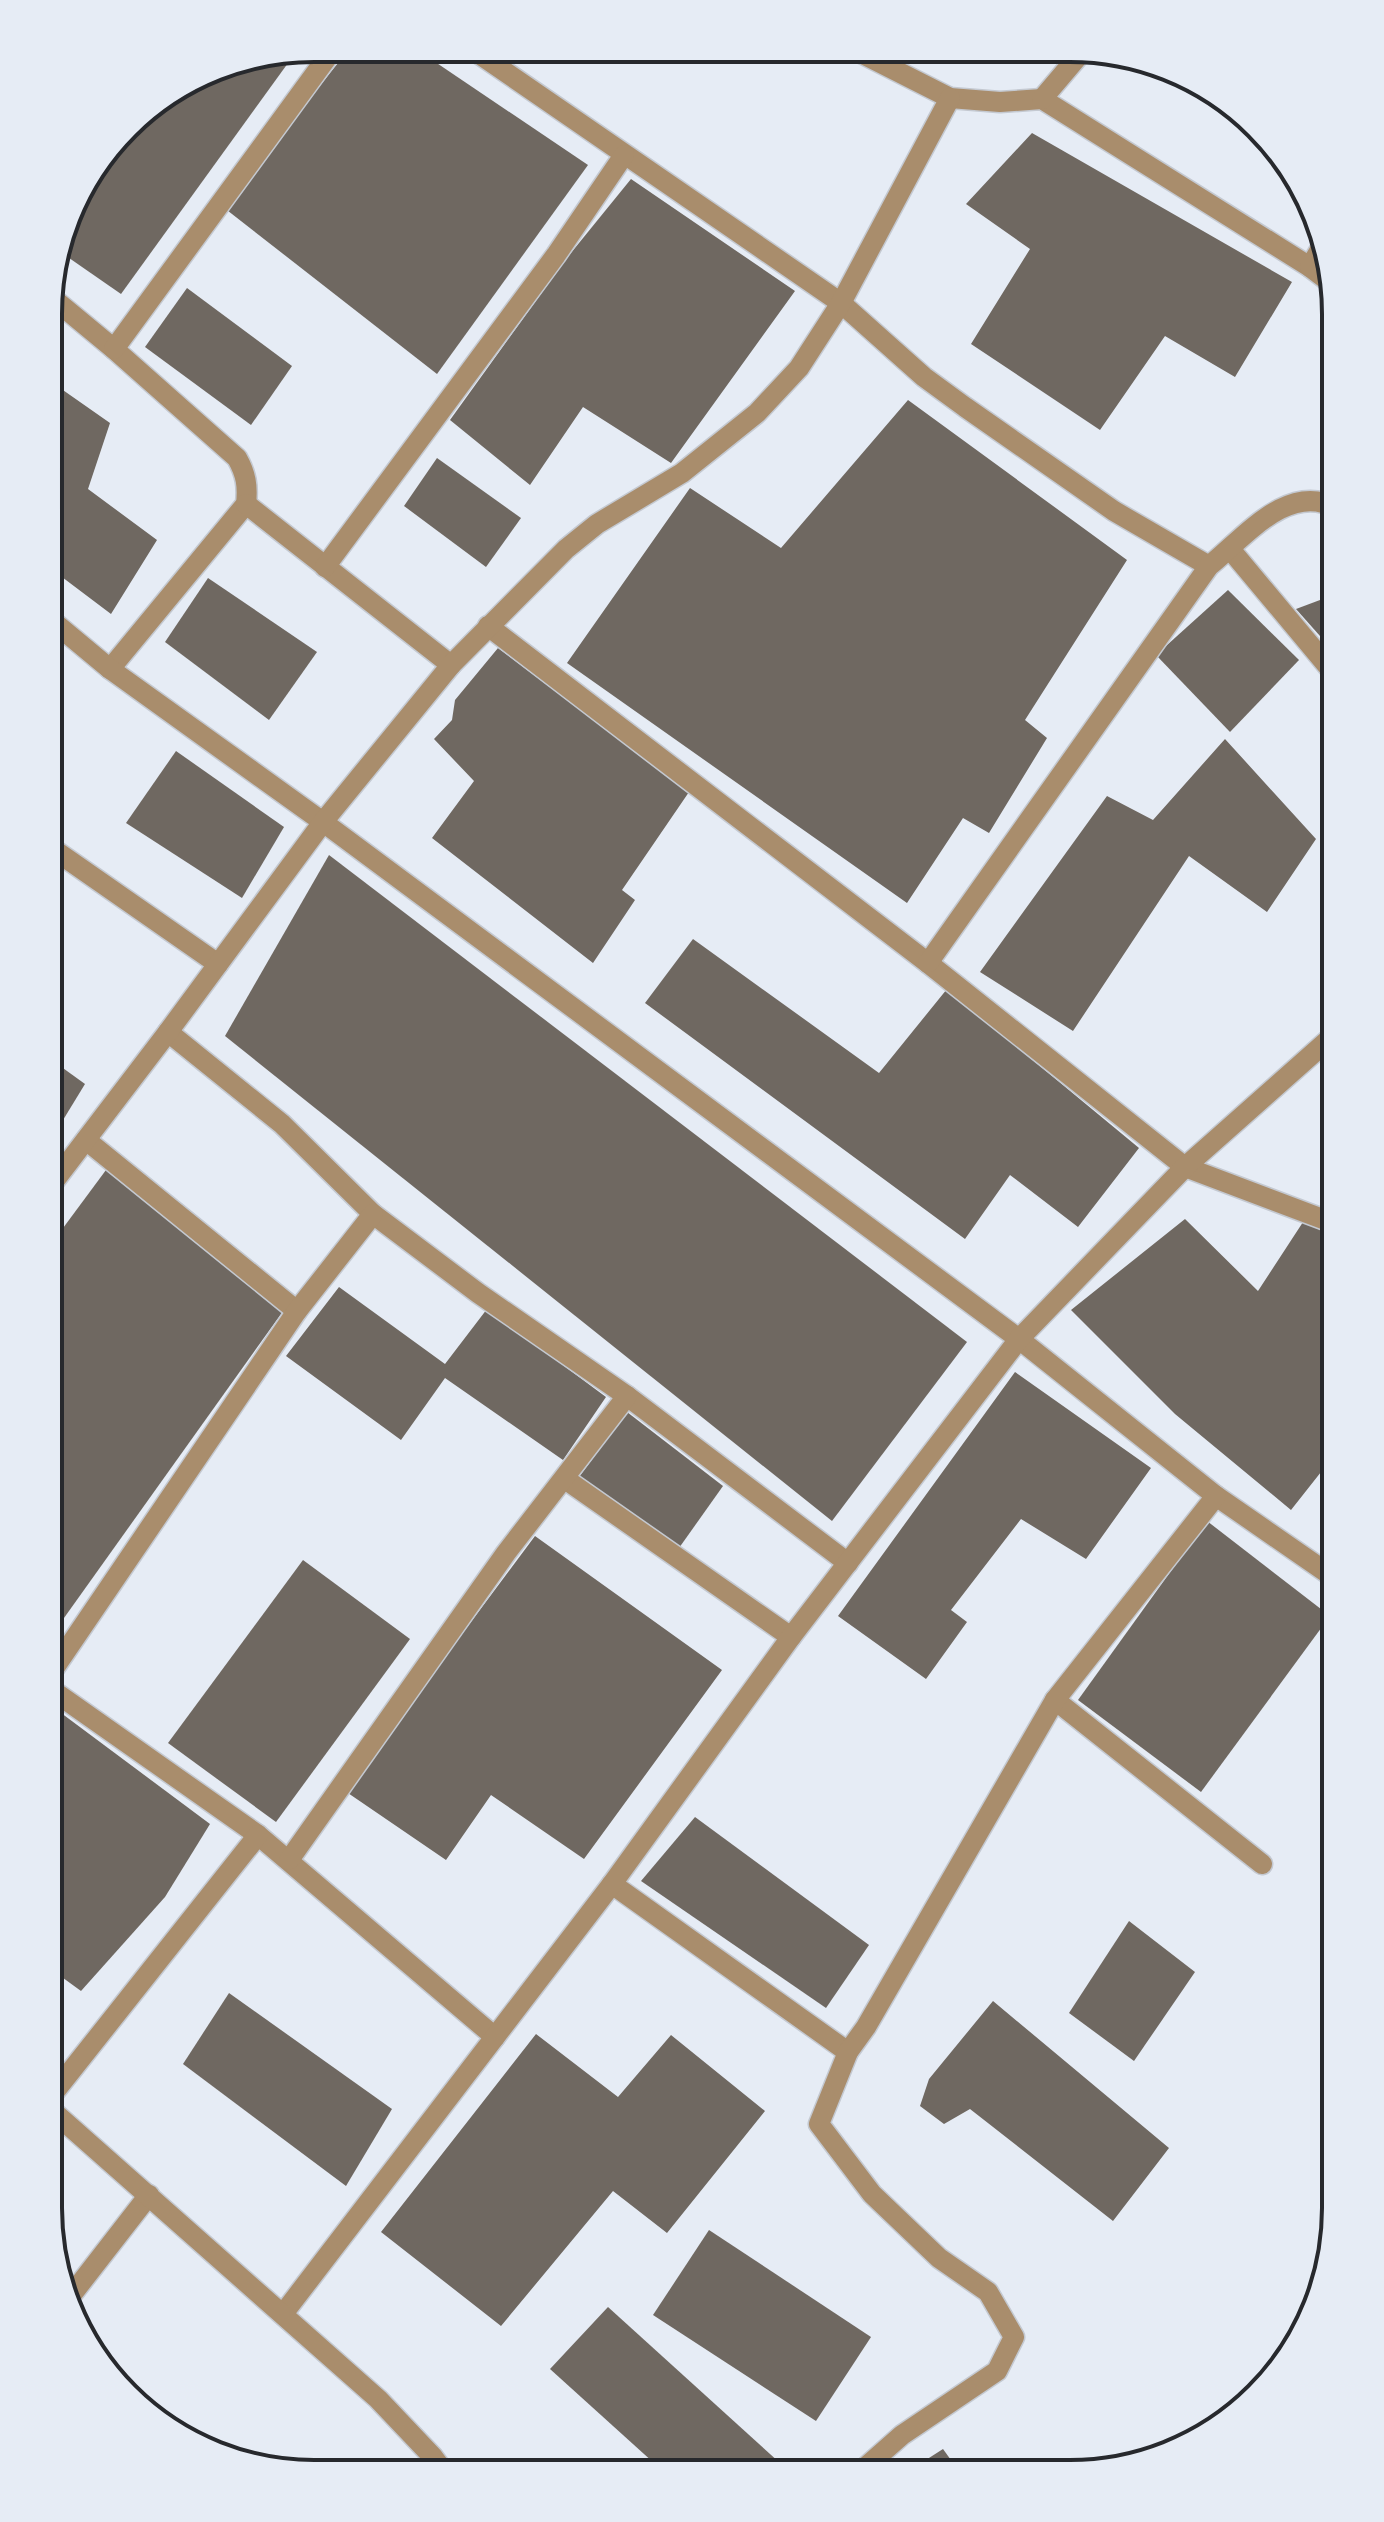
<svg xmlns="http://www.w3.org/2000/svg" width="1384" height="2522" font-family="'PT Sans',sans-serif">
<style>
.building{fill:#6f6861}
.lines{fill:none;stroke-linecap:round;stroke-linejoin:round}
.minor-casing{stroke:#c4c9d1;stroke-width:23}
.tertiary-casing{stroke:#c4c9d1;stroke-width:23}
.minor{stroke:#a98d6c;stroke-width:20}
.tertiary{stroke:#a98d6c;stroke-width:20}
.rim{fill:none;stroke:#27292d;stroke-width:4}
</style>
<rect width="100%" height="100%" fill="#e6ecf5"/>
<!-- building -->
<g class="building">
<polygon points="350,48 416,49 588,165 437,374 223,207"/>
<polygon points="296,52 121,294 59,251 76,196 138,114 213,68"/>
<polygon points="1032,133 1292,282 1235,377 1165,336 1100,430 971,344 1030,249 966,204"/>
<polygon points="631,179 795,291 671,463 583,407 530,485 450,420 566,259"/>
<polygon points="187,288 292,366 251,425 145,347"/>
<polygon points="50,381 110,423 88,489 157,540 111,614 50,568"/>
<polygon points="908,400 1127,560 1025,720 1047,738 989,833 963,818 907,903 567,663 690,488 781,548"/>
<polygon points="437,458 521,518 486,567 404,506"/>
<polygon points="208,578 317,652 269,720 165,642"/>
<polygon points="1228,590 1299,660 1230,732 1156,655"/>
<polygon points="1336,594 1336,654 1296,609"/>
<polygon points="498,648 689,792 622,890 635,900 593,963 432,838 474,781 434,739 452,720 455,700"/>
<polygon points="1225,739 1316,839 1267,912 1189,856 1073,1031 980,972 1107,796 1153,820"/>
<polygon points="176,751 284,827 242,898 126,823"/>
<polygon points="329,855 967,1342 832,1521 225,1036"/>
<polygon points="693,939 879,1073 947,989 1139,1148 1078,1227 1010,1175 965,1239 645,1003"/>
<polygon points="49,1058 85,1084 49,1143"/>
<polygon points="106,1170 286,1307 49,1639 49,1247"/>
<polygon points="1185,1219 1258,1291 1305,1219 1336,1242 1336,1453 1291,1510 1175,1414 1071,1310"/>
<polygon points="339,1287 445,1364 487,1309 606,1397 563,1460 445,1378 401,1440 286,1356"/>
<polygon points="1015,1372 1151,1468 1086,1559 1021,1519 951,1610 967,1622 926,1679 838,1616"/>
<polygon points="627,1412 723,1486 679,1548 579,1477"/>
<polygon points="1207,1521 1330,1616 1201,1792 1078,1700"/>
<polygon points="535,1536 722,1670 584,1859 491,1795 446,1860 345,1791"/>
<polygon points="303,1560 410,1639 276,1822 168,1743"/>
<polygon points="49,1704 210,1824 165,1897 81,1991 48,1967"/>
<polygon points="695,1817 869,1945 826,2008 641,1881"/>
<polygon points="1129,1921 1195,1972 1134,2061 1069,2013"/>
<polygon points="229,1993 392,2109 346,2186 183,2064"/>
<polygon points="993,2001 1169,2148 1113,2221 970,2109 944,2124 920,2106 929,2079"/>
<polygon points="536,2034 618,2097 671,2035 765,2111 667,2233 613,2191 501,2326 381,2232"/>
<polygon points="48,2152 60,2162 48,2177"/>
<polygon points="709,2230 871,2337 816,2421 653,2315"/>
<polygon points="608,2307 791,2473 665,2473 550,2369"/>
<polygon points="943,2449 961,2474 904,2474"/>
</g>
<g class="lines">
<defs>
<g id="minor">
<polyline points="472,49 841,303 924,377 965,407 1114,511 1209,566"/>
<polyline points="857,51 950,98 1000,102 1042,99 1310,267 1331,283"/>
<polyline points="1042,99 1081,53"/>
<polyline points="1310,267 1324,243"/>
<path d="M50 296 114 349 237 458C246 474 248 486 246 504L110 669"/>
<polyline points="114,349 334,48"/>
<polyline points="246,504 451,665"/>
<polyline points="1230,549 1336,676"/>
<polyline points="325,567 556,255 624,155"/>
<polyline points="50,619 110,669 323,822 1019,1339 1216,1496 1336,1579"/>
<polyline points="488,626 928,963 1185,1167 1336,1224"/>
<polyline points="50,847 218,964"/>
<path d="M928 963 1209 566C1243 539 1288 481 1336 508"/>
<polyline points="168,1032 282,1124 373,1214 478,1293 627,1396 848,1563"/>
<polyline points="86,1140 297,1311"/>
<polyline points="49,1188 168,1032 323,822 451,665 566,549 597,524 682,473 757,413 799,368 841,303 950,98"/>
<polyline points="565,1479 791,1637"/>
<polyline points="49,1676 297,1311 373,1214"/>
<polyline points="49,1688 258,1835 495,2037"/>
<polyline points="1055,1700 1262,1864"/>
<polyline points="289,1860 506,1553 627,1396"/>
<polyline points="612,1884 848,2052"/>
<polyline points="48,2100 258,1835"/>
<polyline points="66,2302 149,2195"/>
<polyline points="283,2314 612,1884 791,1637 1019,1339 1185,1167 1336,1033"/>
<polyline points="859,2473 902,2435 997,2371 1014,2337 988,2292 939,2258 872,2194 819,2124 848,2052 866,2027 1055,1700 1216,1496"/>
</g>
<polyline id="tertiary" points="48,2107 378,2399 433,2457 444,2472"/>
</defs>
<!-- minor casing -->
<use href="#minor" class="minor-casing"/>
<!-- tertiary casing -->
<use href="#tertiary" class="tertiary-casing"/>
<!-- minor -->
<use href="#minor" class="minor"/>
<!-- tertiary -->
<use href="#tertiary" class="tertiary"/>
</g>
<!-- crop -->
<path d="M0 0H1384V2522H0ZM314 62H1070A252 252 0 0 1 1322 314V2208A252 252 0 0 1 1070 2460H314A252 252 0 0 1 62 2208V314A252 252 0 0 1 314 62Z" fill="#e6ecf5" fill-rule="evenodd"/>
<path class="rim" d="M314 62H1070A252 252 0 0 1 1322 314V2208A252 252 0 0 1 1070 2460H314A252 252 0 0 1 62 2208V314A252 252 0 0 1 314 62Z"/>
</svg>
